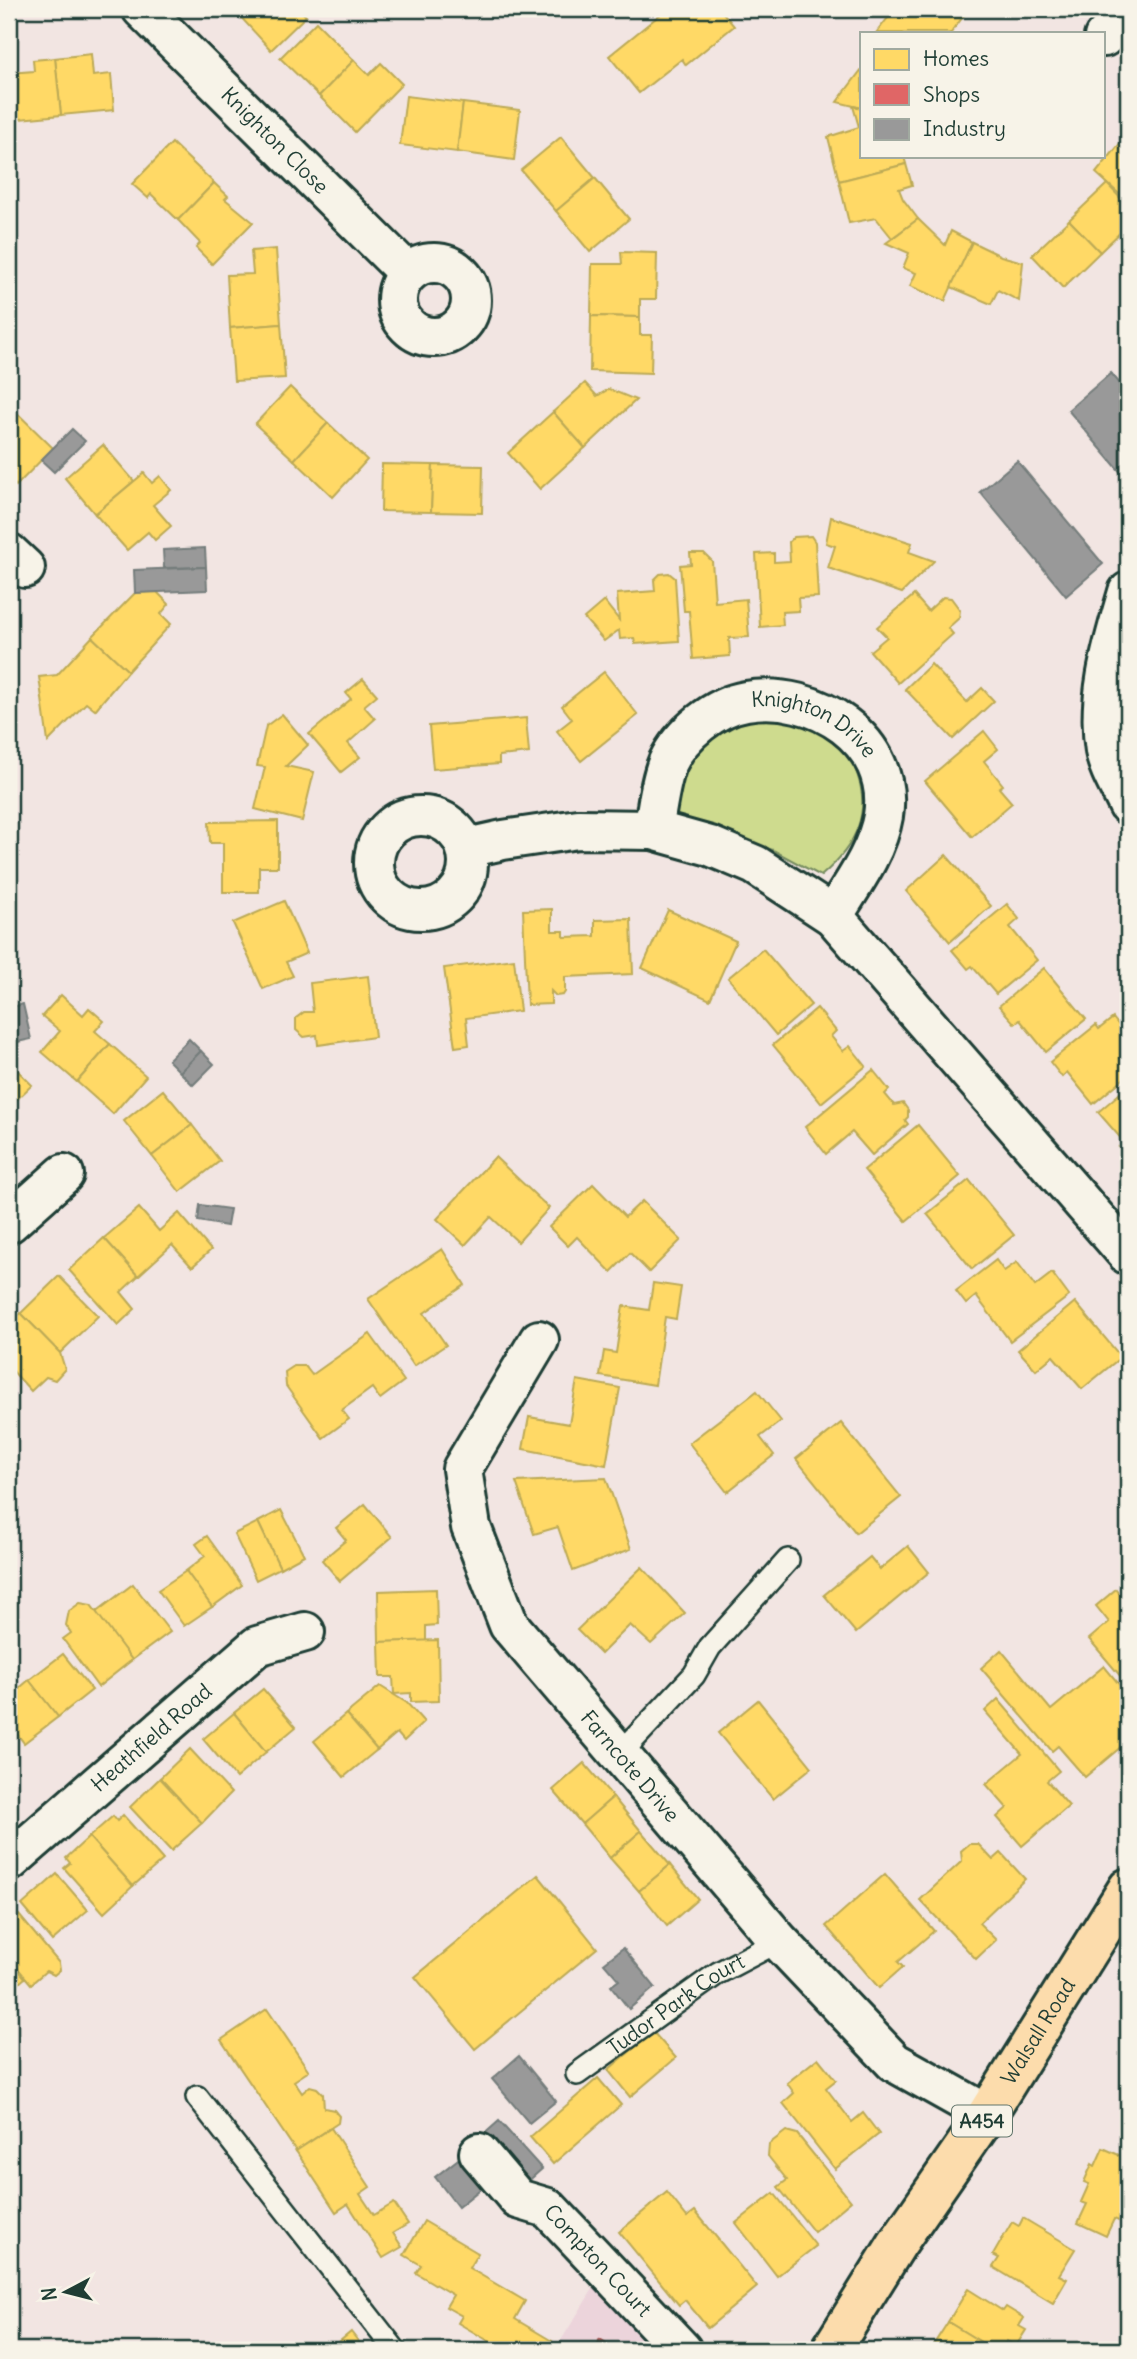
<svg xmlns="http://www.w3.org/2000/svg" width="1137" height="2359" font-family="Delius,sans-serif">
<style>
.built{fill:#ecd4db}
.green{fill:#cedb8e;stroke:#768c61;stroke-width:2}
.homes{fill:#ffd966;stroke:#bcaa57;stroke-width:2}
.shops{fill:#e06666;stroke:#a65a57;stroke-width:2}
.industry{fill:#999;stroke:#747d7b;stroke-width:2}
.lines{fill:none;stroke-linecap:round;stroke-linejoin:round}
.lane-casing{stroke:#1f3d34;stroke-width:26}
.street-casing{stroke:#1f3d34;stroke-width:44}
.primary-casing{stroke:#1f3d34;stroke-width:44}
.lane{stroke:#f7f3e8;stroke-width:21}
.street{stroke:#f7f3e8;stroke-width:38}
.primary{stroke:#fcdcac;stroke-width:38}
.labels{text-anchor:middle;stroke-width:7;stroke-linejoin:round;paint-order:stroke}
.shield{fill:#f7f3e8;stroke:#60746a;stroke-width:2}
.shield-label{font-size:19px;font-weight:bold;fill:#1f3d34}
.street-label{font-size:21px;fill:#1f3d34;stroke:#f7f3e8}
</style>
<rect width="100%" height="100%" fill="#f2e5e2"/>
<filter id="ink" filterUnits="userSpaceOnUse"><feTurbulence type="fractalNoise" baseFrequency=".0143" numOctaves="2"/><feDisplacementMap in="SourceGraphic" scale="14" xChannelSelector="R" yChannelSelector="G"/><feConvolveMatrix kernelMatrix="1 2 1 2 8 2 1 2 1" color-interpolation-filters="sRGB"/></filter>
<g filter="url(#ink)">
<!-- built -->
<polygon class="built" points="603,2287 663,2350 555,2350 593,2289"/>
<!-- green -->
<path class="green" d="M788 712C801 720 840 740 847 751 850 755 852 761 854 766 874 811 856 846 821 876L773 850 678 821 668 806 693 741 725 720Z"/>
<!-- homes -->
<g class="homes">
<polygon points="240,9 299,9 306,16 271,50 236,12"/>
<polygon points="667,9 720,9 734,26 686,65 682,59 639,93 609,56"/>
<polygon points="895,9 958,9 965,14 951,33 876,33"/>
<polygon points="316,22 354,60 319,96 280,58"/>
<polygon points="91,54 93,76 111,74 114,110 61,115 55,58"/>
<polygon points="55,58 61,115 9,120 9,73 34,71 33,60"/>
<polygon points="354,60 369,75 381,63 402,84 355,132 319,96"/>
<polygon points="862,69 862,108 837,102"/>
<polygon points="406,96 463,103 457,152 400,145"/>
<polygon points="463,103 520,110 514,160 457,152"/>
<polygon points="853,106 862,108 862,156 904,156 906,164 839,181 828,137 859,127"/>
<polygon points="1127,135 1128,136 1128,202 1096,173"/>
<polygon points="561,137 595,178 556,211 521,170"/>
<polygon points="172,143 214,183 178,220 151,194 148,198 132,184"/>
<polygon points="906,164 912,185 899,189 903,199 918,219 892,238 876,218 849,223 839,181"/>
<polygon points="595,178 629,219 590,252 556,211"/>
<polygon points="214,183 228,196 225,199 253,222 212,264 196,248 200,243 178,220"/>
<polygon points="1107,184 1128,206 1128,225 1100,252 1069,220"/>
<polygon points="918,219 945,245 951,231 972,242 945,301 910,286 916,273 903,268 909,253 886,243"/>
<polygon points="1069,220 1100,252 1063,288 1032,255"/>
<polygon points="972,242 1001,256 1023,262 1019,301 998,290 991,304 951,287"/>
<polygon points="276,249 281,324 230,328 227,275 253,274 251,251"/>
<polygon points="621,252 657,253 656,299 640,299 640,317 591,316 592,264 622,264"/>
<polygon points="591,316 640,317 640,335 652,335 651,373 590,371"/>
<polygon points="281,324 285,378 234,381 230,328"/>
<polygon points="585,383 597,396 609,389 636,400 585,448 553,412"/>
<polygon points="290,387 328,423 294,460 255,424"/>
<polygon points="9,405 53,448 16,486 9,479"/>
<polygon points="553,412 585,448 540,489 508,453"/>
<polygon points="328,423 367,460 333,497 294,460"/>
<polygon points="103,445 134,481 95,514 65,478"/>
<polygon points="382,464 433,465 431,512 381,511"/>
<polygon points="433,465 483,466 482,513 431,512"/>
<polygon points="144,473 152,483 160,476 171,490 153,505 171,526 155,540 148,532 127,550 95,514"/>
<polygon points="831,517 912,543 909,552 934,561 902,593 828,568 835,546 826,543"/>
<polygon points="811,536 815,542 818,597 798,598 799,611 782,612 783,625 760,627 756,554 774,553 774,562 790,561 789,542 794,537"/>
<polygon points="690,553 704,553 712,561 715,602 746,599 749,637 729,638 730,656 693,659 689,611 684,611 680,565 691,564"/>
<polygon points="669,573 675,578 679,641 635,644 634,638 620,639 619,630 604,641 584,618 604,601 619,620 617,594 655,591 654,580 660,574"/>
<polygon points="157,592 169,604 161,614 171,624 128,671 92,637 135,593"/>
<polygon points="914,595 928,611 943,597 951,598 960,610 959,618 948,628 953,634 898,683 870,651 887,637 877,627"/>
<polygon points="92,637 128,671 95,710 86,703 48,742 39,677 57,675"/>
<polygon points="931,664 967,702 982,688 994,701 953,739 905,689"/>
<polygon points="604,672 638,715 581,761 557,731 572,719 562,706"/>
<polygon points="363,679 377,695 364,706 375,719 348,743 360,757 341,772 309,734 351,699 346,693"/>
<polygon points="282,714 308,745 286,766 314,772 302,821 255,809 265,767 257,766 266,726"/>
<polygon points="526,718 529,753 499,756 499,764 433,769 429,726"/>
<polygon points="984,731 998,749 984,761 1003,785 999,788 1012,803 972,837 925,781"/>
<polygon points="278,821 278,867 259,867 259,892 223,892 223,843 210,843 209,822"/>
<polygon points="946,855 991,906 950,942 906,891"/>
<polygon points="284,901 307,953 286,962 293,976 263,989 233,923"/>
<polygon points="1007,904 1019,919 1010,927 1037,960 996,994 972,966 968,969 952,950"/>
<polygon points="552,909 552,931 564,931 564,937 595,936 595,920 631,919 633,974 565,977 565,992 563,995 556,996 551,991 551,1004 527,1005 523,910"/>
<polygon points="668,910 736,941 710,1000 642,968"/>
<polygon points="763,949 811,1005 776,1035 728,978"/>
<polygon points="514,959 520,1011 466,1018 469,1045 455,1047 444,968"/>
<polygon points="1044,968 1086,1019 1046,1052 1020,1020 1015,1024 999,1006"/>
<polygon points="368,976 375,1037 318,1045 317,1035 304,1037 296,1030 296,1018 304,1012 313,1012 310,983"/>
<polygon points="61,995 83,1015 89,1008 104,1021 95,1031 110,1044 77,1082 42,1052 60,1031 42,1016"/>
<polygon points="817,1008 836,1031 831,1036 843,1051 850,1046 866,1066 821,1103 773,1045"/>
<polygon points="1113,1018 1128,1037 1128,1051 1120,1058 1128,1069 1128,1075 1093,1104 1067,1072 1062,1077 1050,1062 1096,1025 1099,1029"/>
<polygon points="110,1044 146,1076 113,1114 77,1082"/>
<polygon points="9,1062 32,1085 9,1107"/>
<polygon points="873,1070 889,1090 885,1094 894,1105 903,1103 908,1110 908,1117 905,1120 908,1124 872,1155 852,1132 826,1154 805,1127"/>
<polygon points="1126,1088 1128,1090 1128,1157 1119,1147 1125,1143 1098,1112"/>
<polygon points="163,1090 192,1125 152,1156 124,1121"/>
<polygon points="192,1125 220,1161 180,1192 152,1156"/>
<polygon points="918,1125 960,1176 906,1221 864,1170"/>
<polygon points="495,1157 549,1208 518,1242 491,1217 465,1245 437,1219"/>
<polygon points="969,1180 1014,1235 972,1269 927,1214"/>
<polygon points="593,1184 625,1217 642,1201 681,1240 649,1272 630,1253 611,1272 577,1237 568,1246 549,1227"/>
<polygon points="139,1208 159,1231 179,1213 211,1250 192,1267 172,1245 138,1276 104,1238"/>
<polygon points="104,1238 138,1276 121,1292 135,1309 118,1325 69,1270"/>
<polygon points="442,1249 465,1285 424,1313 446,1345 414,1366 368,1299"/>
<polygon points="996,1260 1004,1271 1017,1262 1035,1286 1052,1273 1069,1296 1010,1341 976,1296 966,1304 956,1291"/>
<polygon points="59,1276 98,1316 60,1353 21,1313"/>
<polygon points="653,1283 681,1287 676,1319 665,1317 655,1385 600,1376 604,1351 616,1353 623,1306 649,1310"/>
<polygon points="1075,1302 1121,1357 1082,1389 1053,1356 1036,1370 1018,1350"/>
<polygon points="21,1313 60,1353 65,1369 55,1380 46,1377 31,1391 9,1367 9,1323"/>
<polygon points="370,1334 404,1381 380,1399 372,1388 342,1410 349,1419 323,1438 286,1386 285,1372 294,1366 305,1366 312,1375"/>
<polygon points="577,1380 620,1388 606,1465 523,1449 529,1417 569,1424"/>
<polygon points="757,1391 781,1421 760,1437 774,1455 727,1492 689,1443"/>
<polygon points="841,1423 901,1497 856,1533 796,1459"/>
<polygon points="606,1478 631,1549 573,1571 558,1527 534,1534 516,1482"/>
<polygon points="365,1504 392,1537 340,1581 322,1560 346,1540 336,1528"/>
<polygon points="281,1510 304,1555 280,1568 258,1522"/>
<polygon points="258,1522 280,1568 256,1580 234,1534"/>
<polygon points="207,1536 242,1585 212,1607 186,1571 205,1556 196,1544"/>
<polygon points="908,1546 929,1572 856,1633 824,1595 870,1557 880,1569"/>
<polygon points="642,1567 685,1613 651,1644 630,1625 601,1654 577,1630"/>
<polygon points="186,1571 212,1607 184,1626 158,1590"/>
<polygon points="133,1584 170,1632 132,1660 95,1613"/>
<polygon points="436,1589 437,1625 426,1626 426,1641 379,1642 378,1591"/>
<polygon points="1116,1589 1128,1604 1128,1672 1122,1678 1089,1639 1109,1622 1096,1606"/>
<polygon points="80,1603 91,1605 132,1660 98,1687 63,1639 71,1633 66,1625 69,1611"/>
<polygon points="438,1640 439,1701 411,1702 411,1693 394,1694 393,1677 380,1677 379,1642"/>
<polygon points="1001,1650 1051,1710 1104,1666 1128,1695 1128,1741 1085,1777 1058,1746 1052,1751 981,1668"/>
<polygon points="63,1654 92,1690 58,1717 29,1680"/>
<polygon points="29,1680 58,1717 24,1743 9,1723 9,1697"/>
<polygon points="380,1686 407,1703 424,1722 404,1741 397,1733 377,1750 346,1714"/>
<polygon points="263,1689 296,1727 266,1752 234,1713"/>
<polygon points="998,1699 1059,1771 1047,1781 1069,1806 1022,1846 997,1817 1007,1808 986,1784 1022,1754 985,1711"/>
<polygon points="758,1700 812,1767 773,1799 718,1733"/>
<polygon points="234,1713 266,1752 236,1778 203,1739"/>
<polygon points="346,1714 377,1750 344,1777 314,1741"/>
<polygon points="190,1749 231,1793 202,1823 160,1778"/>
<polygon points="584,1763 613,1797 582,1824 553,1790"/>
<polygon points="160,1778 202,1823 171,1851 130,1807"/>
<polygon points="613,1797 641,1831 610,1858 582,1824"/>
<polygon points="123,1815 163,1860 133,1886 89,1837 113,1816 117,1821"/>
<polygon points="641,1831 670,1865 639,1891 610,1858"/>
<polygon points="89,1837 133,1886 104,1913 64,1868 70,1863 66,1858"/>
<polygon points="969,1844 978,1844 993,1860 1001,1853 1025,1879 979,1923 996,1940 976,1959 920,1900 962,1861 961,1851"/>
<polygon points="670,1865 698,1899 667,1926 639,1891"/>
<polygon points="57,1874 88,1910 52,1941 22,1905"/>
<polygon points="885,1874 934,1931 898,1962 903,1967 879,1988 826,1926"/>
<polygon points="538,1875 597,1948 475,2049 415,1977"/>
<polygon points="19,1915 59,1963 60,1970 54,1975 46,1971 31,1984 9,1958 9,1923"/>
<polygon points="9,1958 25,1978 9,1992"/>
<polygon points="267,2009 309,2071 294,2081 302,2093 310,2086 317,2088 323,2094 324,2108 334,2110 339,2116 338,2123 296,2151 221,2040"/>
<polygon points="653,2032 676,2058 630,2097 608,2070"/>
<polygon points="818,2058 836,2080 826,2088 852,2122 863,2113 879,2134 835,2169 783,2103 794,2093 787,2083"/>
<polygon points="598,2078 621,2105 553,2164 530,2137"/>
<polygon points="331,2128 370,2187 360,2194 374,2215 394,2203 408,2224 393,2233 402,2247 383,2258 348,2204 336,2212 296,2151"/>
<polygon points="786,2131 797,2134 851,2201 814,2232 778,2187 787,2180 768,2156 769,2144"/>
<polygon points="1103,2148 1128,2159 1128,2207 1121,2222 1114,2219 1106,2236 1078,2223 1087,2204 1081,2202 1089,2184 1084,2182 1092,2164 1095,2166"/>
<polygon points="667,2192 687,2217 695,2211 757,2287 708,2328 685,2300 679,2305 619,2232"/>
<polygon points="774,2193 816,2246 777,2276 736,2223"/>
<polygon points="1023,2218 1075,2249 1059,2275 1067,2279 1053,2303 993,2267 999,2258 993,2255 1012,2222 1019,2226"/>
<polygon points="424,2221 478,2253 469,2268 525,2301 515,2319 552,2341 546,2350 488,2350 492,2343 458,2323 462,2316 446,2307 453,2295 416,2273 421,2265 404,2255"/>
<polygon points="968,2289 1003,2311 1006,2307 1024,2318 1019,2326 1026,2330 1016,2346 1007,2341 1001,2350 994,2350 948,2322"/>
<polygon points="948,2322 994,2350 930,2350"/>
<polygon points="351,2332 365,2350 329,2350"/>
</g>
<!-- shops -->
<polygon class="shops" points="600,2339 617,2350 593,2350"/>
<!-- industry -->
<g class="industry">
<polygon points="1111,373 1128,393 1128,481 1068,410"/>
<polygon points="72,429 85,441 54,472 41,460"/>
<polygon points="1017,461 1103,564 1066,596 980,492"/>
<polygon points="205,548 206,567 164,568 163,550"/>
<polygon points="206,567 207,590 135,593 134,570"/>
<polygon points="23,1004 31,1039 13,1043 9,1024 9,1008"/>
<polygon points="189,1039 201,1051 180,1072 168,1060"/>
<polygon points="201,1051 214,1064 193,1085 180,1072"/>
<polygon points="200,1205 230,1209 227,1226 198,1221"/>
<polygon points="623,1948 655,1987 629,2009 611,1986 619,1980 604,1963"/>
<polygon points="519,2056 556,2101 529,2123 492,2079"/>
<polygon points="499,2121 542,2169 525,2184 482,2136"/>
<polygon points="461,2157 484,2186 458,2207 435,2177"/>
</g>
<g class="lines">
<defs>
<g id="lane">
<polyline points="619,1755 694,1675 710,1647 788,1560"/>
<path id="s1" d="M577 2074 718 1973 779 1941"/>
<polyline points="197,2097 395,2350"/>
</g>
<g id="street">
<path id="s2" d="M142 9 408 273"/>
<polyline points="1104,37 1128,12"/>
<circle cx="434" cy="300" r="37"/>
<polyline points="9,553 25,568"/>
<path d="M1128 592C1113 644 1096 696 1105 751 1108 769 1121 789 1128 805"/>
<circle cx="421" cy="863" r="47"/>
<path id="s3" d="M653 830C657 810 660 780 668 762 681 734 715 706 746 701 814 689 895 740 883 816 877 852 852 885 833 916"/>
<polyline points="467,848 503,840 578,829 653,830 710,846 755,865 833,916 1128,1255"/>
<polyline points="9,1223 64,1174"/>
<path id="s4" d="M539 1340 462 1469 471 1527 509 1625 779 1941 894 2062 987 2114"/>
<path id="s5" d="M9 1862 257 1646 305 1632"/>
<path id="s6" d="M479 2153 518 2199 548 2208 682 2350"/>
</g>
<g id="primary">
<path id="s7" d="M831 2350 897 2244 987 2114 1128 1888"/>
</g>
</defs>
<!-- lane casing -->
<use href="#lane" class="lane-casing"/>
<!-- street casing -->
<use href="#street" class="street-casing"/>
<!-- primary casing -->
<use href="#primary" class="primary-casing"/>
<!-- lane -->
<use href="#lane" class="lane"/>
<!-- street -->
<use href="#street" class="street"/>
<!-- primary -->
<use href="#primary" class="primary"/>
</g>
</g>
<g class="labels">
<!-- shield labels -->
<rect class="shield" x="952" y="2105.5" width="60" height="31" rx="5"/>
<g class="shield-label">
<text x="982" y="2128">A454</text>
</g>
<!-- street labels -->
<g class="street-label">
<text dy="7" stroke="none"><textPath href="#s2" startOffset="187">Knighton Close</textPath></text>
<text dy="7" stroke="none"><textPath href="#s3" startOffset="247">Knighton Drive</textPath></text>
<text dy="7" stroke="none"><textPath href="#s5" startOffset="189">Heathfield Road</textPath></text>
<text dy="7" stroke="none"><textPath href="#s4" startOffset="500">Farncote Drive</textPath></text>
<text dy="7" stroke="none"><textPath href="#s1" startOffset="121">Tudor Park Court</textPath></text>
<text dy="7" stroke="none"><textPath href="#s7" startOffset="380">Walsall Road</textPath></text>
<text dy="7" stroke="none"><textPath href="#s6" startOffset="164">Compton Court</textPath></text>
</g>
</g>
<!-- margin -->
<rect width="1137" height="2359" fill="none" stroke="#f7f3e8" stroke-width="35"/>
<rect x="18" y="18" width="1102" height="2324" fill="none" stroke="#1f3d34" stroke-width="2.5" filter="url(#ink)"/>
<!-- legend -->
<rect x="860" y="32" width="245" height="126" fill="#f7f3e8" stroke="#a1aaa0" stroke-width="2"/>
<rect x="874" y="49" width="35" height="21" fill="#ffd966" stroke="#a1aaa0" stroke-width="2"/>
<text x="923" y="66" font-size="21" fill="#1f3d34">Homes</text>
<rect x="874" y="84" width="35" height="21" fill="#e06666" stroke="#a1aaa0" stroke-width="2"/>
<text x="923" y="102" font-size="21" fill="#1f3d34">Shops</text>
<rect x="874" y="119" width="35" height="21" fill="#999999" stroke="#a1aaa0" stroke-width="2"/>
<text x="923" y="136" font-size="21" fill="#1f3d34">Industry</text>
<!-- north arrow -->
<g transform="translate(66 2292) rotate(263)" stroke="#f7f3e8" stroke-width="5" paint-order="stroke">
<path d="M0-5L12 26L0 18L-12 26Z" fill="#1f3d34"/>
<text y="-10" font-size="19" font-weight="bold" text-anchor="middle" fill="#1f3d34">N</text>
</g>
</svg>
